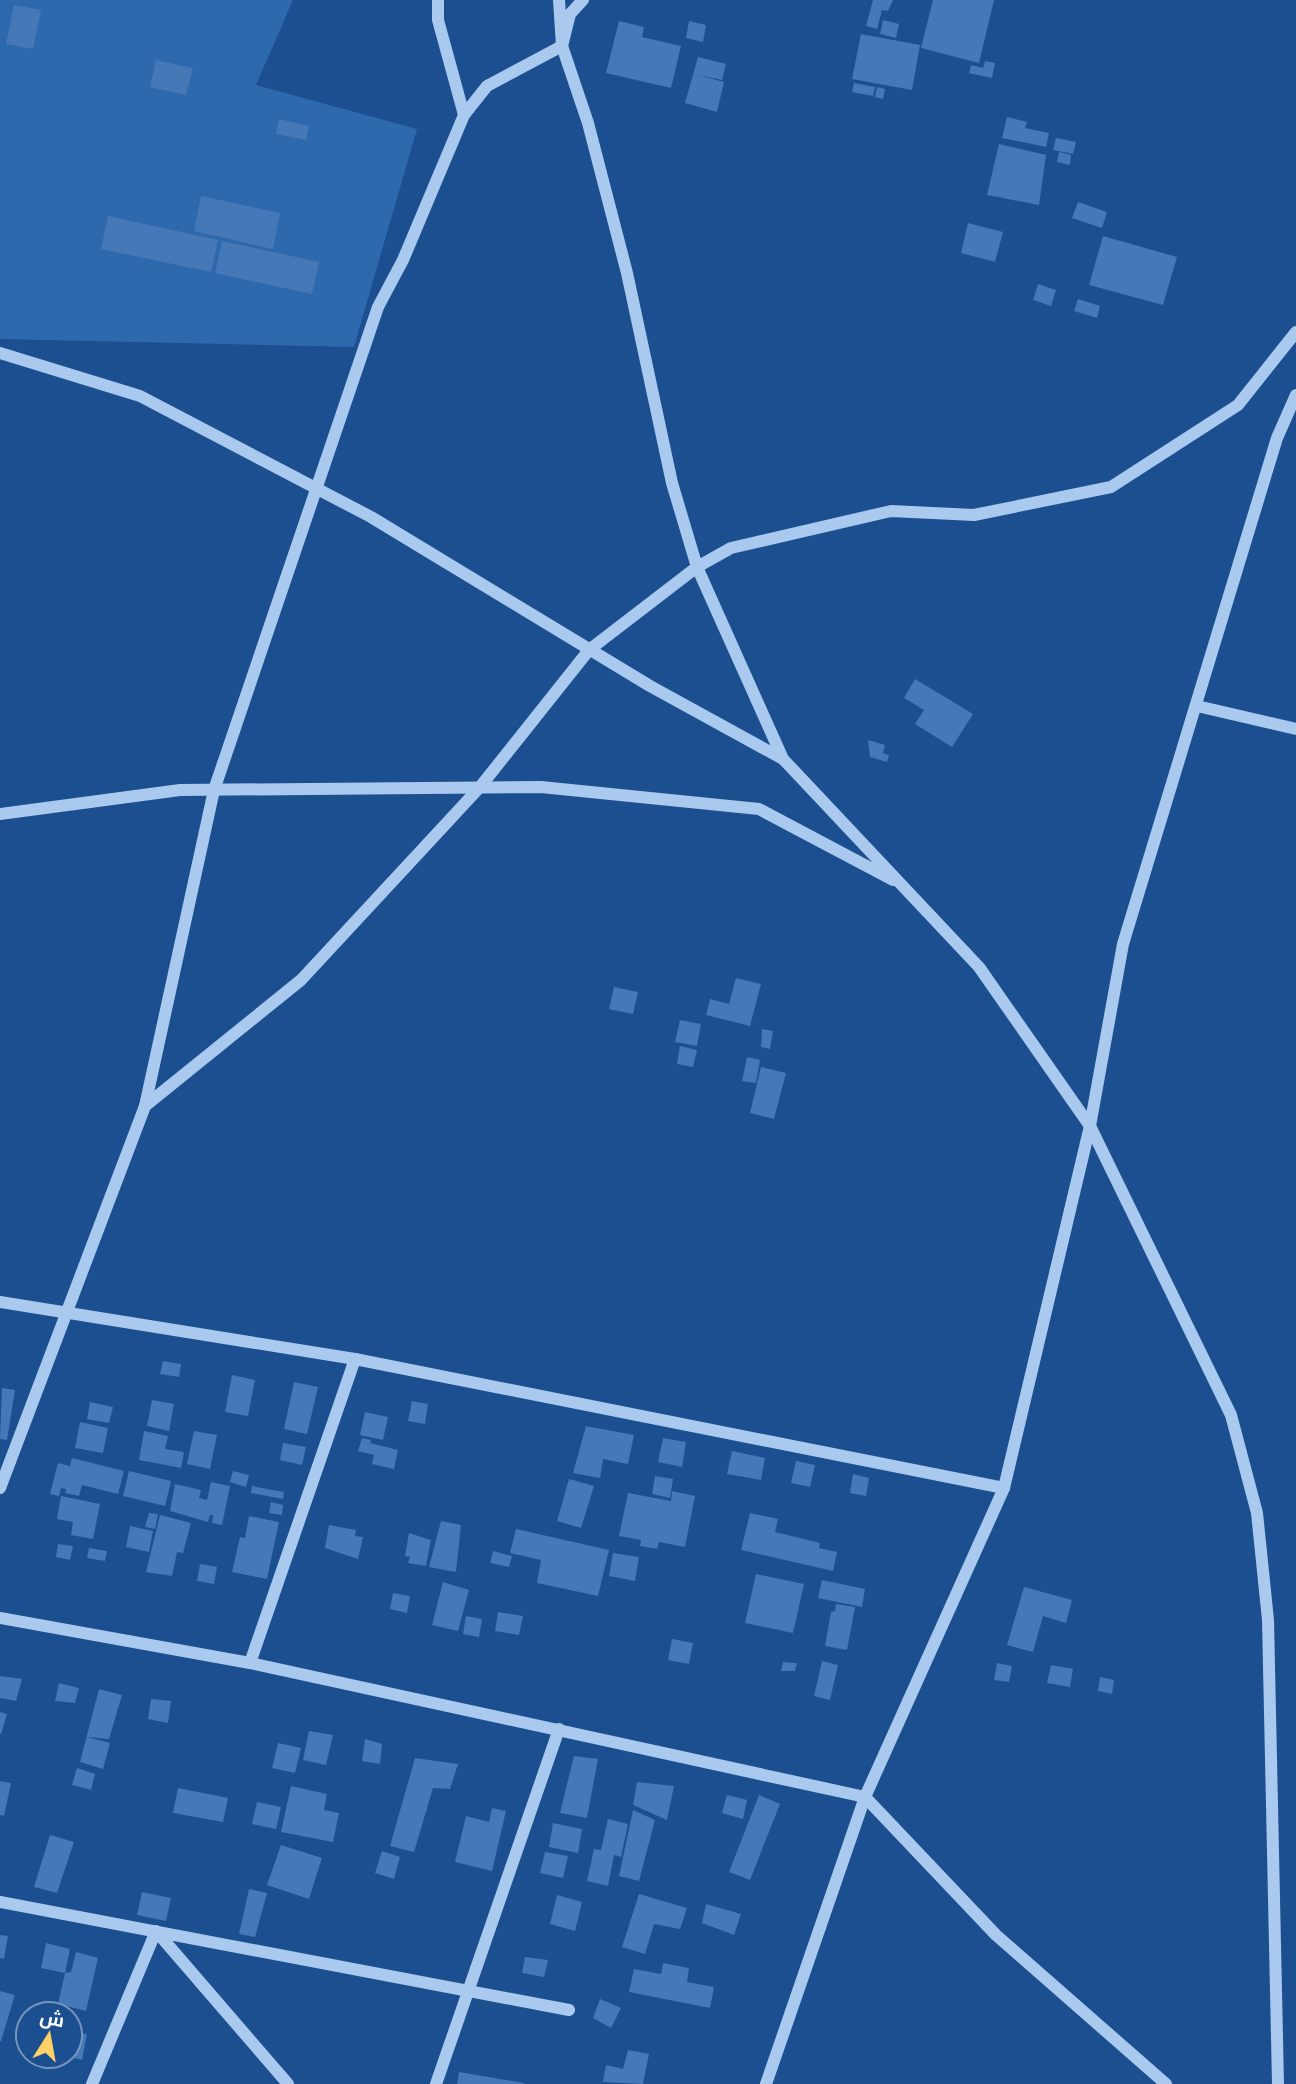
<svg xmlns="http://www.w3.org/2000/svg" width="1296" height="2084" font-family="'Golos Text',Cairo,sans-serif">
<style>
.green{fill:#2e69ad}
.building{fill:#4478b7}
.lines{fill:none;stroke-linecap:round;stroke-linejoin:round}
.minor{stroke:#a9c9ee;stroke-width:12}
</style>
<rect width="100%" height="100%" fill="#1b4f8f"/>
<!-- green -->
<polygon class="green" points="0,0 293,0 256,85 417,129 354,347 0,339"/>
<!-- building -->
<g class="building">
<polygon points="873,0 893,0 888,11 882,10 877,29 866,26"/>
<polygon points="933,0 994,0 979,63 921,48"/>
<polygon points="14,5 41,10 33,49 6,44"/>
<polygon points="883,20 899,24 896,38 880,34"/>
<polygon points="619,21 644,27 642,37 681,46 671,88 606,73"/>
<polygon points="689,21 706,25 703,42 686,38"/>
<polygon points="861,34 920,45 912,90 852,79"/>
<polygon points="698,57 726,64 722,80 698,75 724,82 717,112 685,103"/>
<polygon points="156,60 193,68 186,95 150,87"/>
<polygon points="985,61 995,63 992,78 969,73 971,65 983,68"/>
<polygon points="854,83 875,87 873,96 852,92"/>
<polygon points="877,87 885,89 883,99 875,97"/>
<polygon points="1007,117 1027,122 1025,128 1049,133 1046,147 1002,138"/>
<polygon points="279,119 309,126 306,140 276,134"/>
<polygon points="1056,138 1076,142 1073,154 1053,150"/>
<polygon points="999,144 1046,155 1039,205 987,195"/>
<polygon points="1059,152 1071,155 1070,165 1057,162"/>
<polygon points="201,196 280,213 273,249 194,231"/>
<polygon points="1078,202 1107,212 1102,228 1072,218"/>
<polygon points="108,216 218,240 211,272 101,249"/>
<polygon points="968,223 1003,232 995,262 961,253"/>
<polygon points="1103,236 1177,257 1163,305 1089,285"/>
<polygon points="222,241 319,262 312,294 215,273"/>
<polygon points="1038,284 1056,290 1051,306 1033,300"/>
<polygon points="1078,299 1100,306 1097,318 1074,311"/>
<polygon points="915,679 973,714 952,747 915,724 924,710 904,698"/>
<polygon points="868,740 885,745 883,753 889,755 887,762 870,757"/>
<polygon points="736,978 761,984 750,1026 706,1015 710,999 729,1004"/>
<polygon points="614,987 638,992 633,1014 609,1009"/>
<polygon points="680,1020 701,1024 697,1046 675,1042"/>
<polygon points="762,1029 773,1031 770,1049 761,1047"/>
<polygon points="680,1046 697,1050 693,1067 677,1064"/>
<polygon points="747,1057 760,1060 756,1083 742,1081"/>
<polygon points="761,1067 786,1073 774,1119 750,1113"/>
<polygon points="163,1361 181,1364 179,1377 160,1374"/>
<polygon points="232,1375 255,1380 248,1416 225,1412"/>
<polygon points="294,1382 318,1387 307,1434 284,1429"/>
<polygon points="2,1388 15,1390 7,1440 0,1439"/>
<polygon points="152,1400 174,1404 169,1431 147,1426"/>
<polygon points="412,1401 428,1404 425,1424 408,1421"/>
<polygon points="90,1402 113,1407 109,1423 87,1419"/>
<polygon points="365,1412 388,1417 383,1440 360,1435"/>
<polygon points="80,1422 108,1428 103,1453 75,1448"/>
<polygon points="586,1426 634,1435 628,1464 603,1459 600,1478 573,1473"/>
<polygon points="144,1431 168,1436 165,1449 184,1452 181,1468 139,1460"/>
<polygon points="194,1431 217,1435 210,1469 187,1464"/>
<polygon points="362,1438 371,1440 370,1443 398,1450 394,1469 372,1464 374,1455 358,1451"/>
<polygon points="663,1438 686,1442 682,1467 658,1462"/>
<polygon points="283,1443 306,1447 302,1465 280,1460"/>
<polygon points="732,1451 765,1458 761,1480 727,1474"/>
<polygon points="72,1458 124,1471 118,1494 82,1485 79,1496 65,1493 66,1489 61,1488 59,1496 50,1494 58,1463 70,1466"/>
<polygon points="796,1461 815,1465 810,1487 791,1483"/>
<polygon points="129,1471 171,1481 165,1506 123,1496"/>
<polygon points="233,1471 249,1475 246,1487 230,1482"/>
<polygon points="853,1474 869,1478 866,1496 850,1493"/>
<polygon points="655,1476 673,1479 670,1498 652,1494"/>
<polygon points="569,1479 594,1486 581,1528 557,1521"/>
<polygon points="211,1482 230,1486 222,1525 212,1523 213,1515 210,1515 208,1522 170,1511 175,1484 201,1490 199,1498 207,1500"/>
<polygon points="252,1486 284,1492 283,1499 251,1493"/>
<polygon points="672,1491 695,1496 685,1547 659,1542 657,1549 640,1546 641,1540 619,1536 628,1493 671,1501"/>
<polygon points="61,1496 100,1504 93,1539 71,1535 73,1522 57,1519"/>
<polygon points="271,1502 283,1505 282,1515 269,1513"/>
<polygon points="149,1513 158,1514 155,1529 145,1527"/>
<polygon points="750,1513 778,1519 775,1532 820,1543 819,1548 837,1552 833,1571 741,1550"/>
<polygon points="160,1515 191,1523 183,1553 177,1552 172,1576 146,1572"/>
<polygon points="249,1516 279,1522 267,1579 232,1572 240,1537 245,1538"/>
<polygon points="441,1521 461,1525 456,1572 429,1567"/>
<polygon points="329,1525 356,1530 355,1536 363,1537 358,1559 325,1548"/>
<polygon points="130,1526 153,1531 149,1552 126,1547"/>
<polygon points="516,1529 609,1550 598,1596 537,1583 541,1560 510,1553"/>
<polygon points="409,1533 431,1540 426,1566 408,1563 410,1557 405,1556"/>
<polygon points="58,1544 73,1546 70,1560 56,1557"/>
<polygon points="89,1548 107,1551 105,1561 87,1558"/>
<polygon points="493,1551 512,1556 509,1567 490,1563"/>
<polygon points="613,1553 639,1557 635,1581 609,1576"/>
<polygon points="200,1564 217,1567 214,1584 197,1581"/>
<polygon points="756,1574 804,1584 793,1633 745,1623"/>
<polygon points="822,1580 865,1589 862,1607 818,1598"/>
<polygon points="443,1582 469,1590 458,1631 432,1625"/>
<polygon points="1024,1587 1072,1600 1066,1623 1043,1616 1033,1652 1007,1645"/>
<polygon points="393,1593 410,1596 407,1613 390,1609"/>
<polygon points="836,1604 855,1607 847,1650 825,1646 831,1612 835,1611"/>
<polygon points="498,1612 523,1616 519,1635 495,1631"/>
<polygon points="466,1616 482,1619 479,1637 463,1634"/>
<polygon points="672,1639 693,1643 689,1664 668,1660"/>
<polygon points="822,1661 838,1665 830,1700 814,1696"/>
<polygon points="783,1662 797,1663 795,1671 781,1671"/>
<polygon points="997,1663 1012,1666 1009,1682 994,1680"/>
<polygon points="1051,1665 1073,1669 1070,1687 1047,1683"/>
<polygon points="0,1676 22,1679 16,1701 0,1698"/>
<polygon points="1100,1677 1114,1680 1112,1694 1098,1691"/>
<polygon points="59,1683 79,1688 75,1703 55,1701"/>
<polygon points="99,1689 122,1695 109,1739 86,1737 110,1743 103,1769 80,1762"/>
<polygon points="151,1699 171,1701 168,1723 148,1719"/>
<polygon points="0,1712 7,1714 1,1734 0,1734"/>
<polygon points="309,1731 333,1735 326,1765 303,1760"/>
<polygon points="365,1739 382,1744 380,1764 362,1761"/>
<polygon points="278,1743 301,1748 295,1773 272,1768"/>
<polygon points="574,1756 598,1759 587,1818 560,1813"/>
<polygon points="415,1758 458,1764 450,1789 433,1788 414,1852 390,1846"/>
<polygon points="77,1768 95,1774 91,1790 72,1785"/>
<polygon points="0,1781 11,1783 4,1816 0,1815"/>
<polygon points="637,1782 674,1786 667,1820 633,1805"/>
<polygon points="291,1786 327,1794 324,1810 339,1813 333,1842 281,1832"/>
<polygon points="178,1788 228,1798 223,1822 173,1813"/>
<polygon points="727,1795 747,1800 743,1819 722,1813"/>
<polygon points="759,1795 780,1804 750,1880 729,1872"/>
<polygon points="257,1802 281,1807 276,1829 252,1824"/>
<polygon points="492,1808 506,1811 492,1871 455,1862 466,1816 489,1822"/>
<polygon points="633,1810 655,1820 639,1881 619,1876"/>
<polygon points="608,1819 628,1824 621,1857 614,1855 608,1886 587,1881 594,1849 601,1850"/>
<polygon points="553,1823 582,1829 578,1853 549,1847"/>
<polygon points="50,1835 74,1842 57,1893 34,1887"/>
<polygon points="281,1845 322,1858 309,1899 267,1885"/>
<polygon points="382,1851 400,1857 394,1879 375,1873"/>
<polygon points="545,1852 568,1856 563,1878 540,1873"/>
<polygon points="249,1889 267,1893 255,1937 239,1934"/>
<polygon points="142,1892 171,1898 166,1921 137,1915"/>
<polygon points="639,1894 687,1908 680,1929 654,1924 645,1954 622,1947"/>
<polygon points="557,1895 582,1902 575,1931 550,1924"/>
<polygon points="706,1904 741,1914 734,1935 702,1923"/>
<polygon points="0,1935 8,1936 4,1959 0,1958"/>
<polygon points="46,1943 70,1949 65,1973 41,1968"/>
<polygon points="76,1952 98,1958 86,2011 58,2004 65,1973 71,1972"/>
<polygon points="525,1957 548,1960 544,1977 522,1973"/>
<polygon points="663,1963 689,1968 687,1982 714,1987 710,2008 629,1992 634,1969 661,1974"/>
<polygon points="0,1991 15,1995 1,2041 0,2041"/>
<polygon points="600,1999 621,2008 611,2028 593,2018"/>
<polygon points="70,2031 87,2034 82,2060 70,2057"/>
<polygon points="628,2050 649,2054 643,2084 603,2082 606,2065 623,2069"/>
<polygon points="459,2072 524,2083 524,2084 457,2084"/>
</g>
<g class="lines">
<!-- minor -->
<g class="minor">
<polyline points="438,0 438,20 464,115 487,86 562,46 570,14 583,0"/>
<polyline points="559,0 562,46 588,123 627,273 672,483 697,567 731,548 891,511 974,515 1111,487 1238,405 1296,332"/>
<polyline points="0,353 140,396 371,517 650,686 783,759"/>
<polyline points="1197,706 1296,729"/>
<polyline points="0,814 180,790 541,787 759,809 893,880"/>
<polyline points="145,1106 214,790 378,307 403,260 464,115"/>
<polyline points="0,1302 355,1359 1004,1488"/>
<polyline points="0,1488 145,1106 301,980 480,787 589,650 697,567 783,759 979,967 1090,1126 1231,1415 1257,1513 1268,1620 1278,2084"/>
<polyline points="0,1618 250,1663 865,1797 996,1935 1166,2084"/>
<polyline points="250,1663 355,1359"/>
<polyline points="0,1902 569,2010"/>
<polyline points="92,2084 156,1931 288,2084"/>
<polyline points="436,2084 559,1729"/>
<polyline points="766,2084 865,1797 1004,1488 1090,1126 1123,944 1277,438 1296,395"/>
</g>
</g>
<!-- north arrow -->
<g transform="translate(49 2035) rotate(11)"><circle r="33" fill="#1b4f8f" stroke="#7695bc" stroke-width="2"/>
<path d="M0-5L12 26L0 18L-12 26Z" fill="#ffd166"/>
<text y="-10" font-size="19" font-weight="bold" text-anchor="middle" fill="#ffffff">ش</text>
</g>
</svg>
